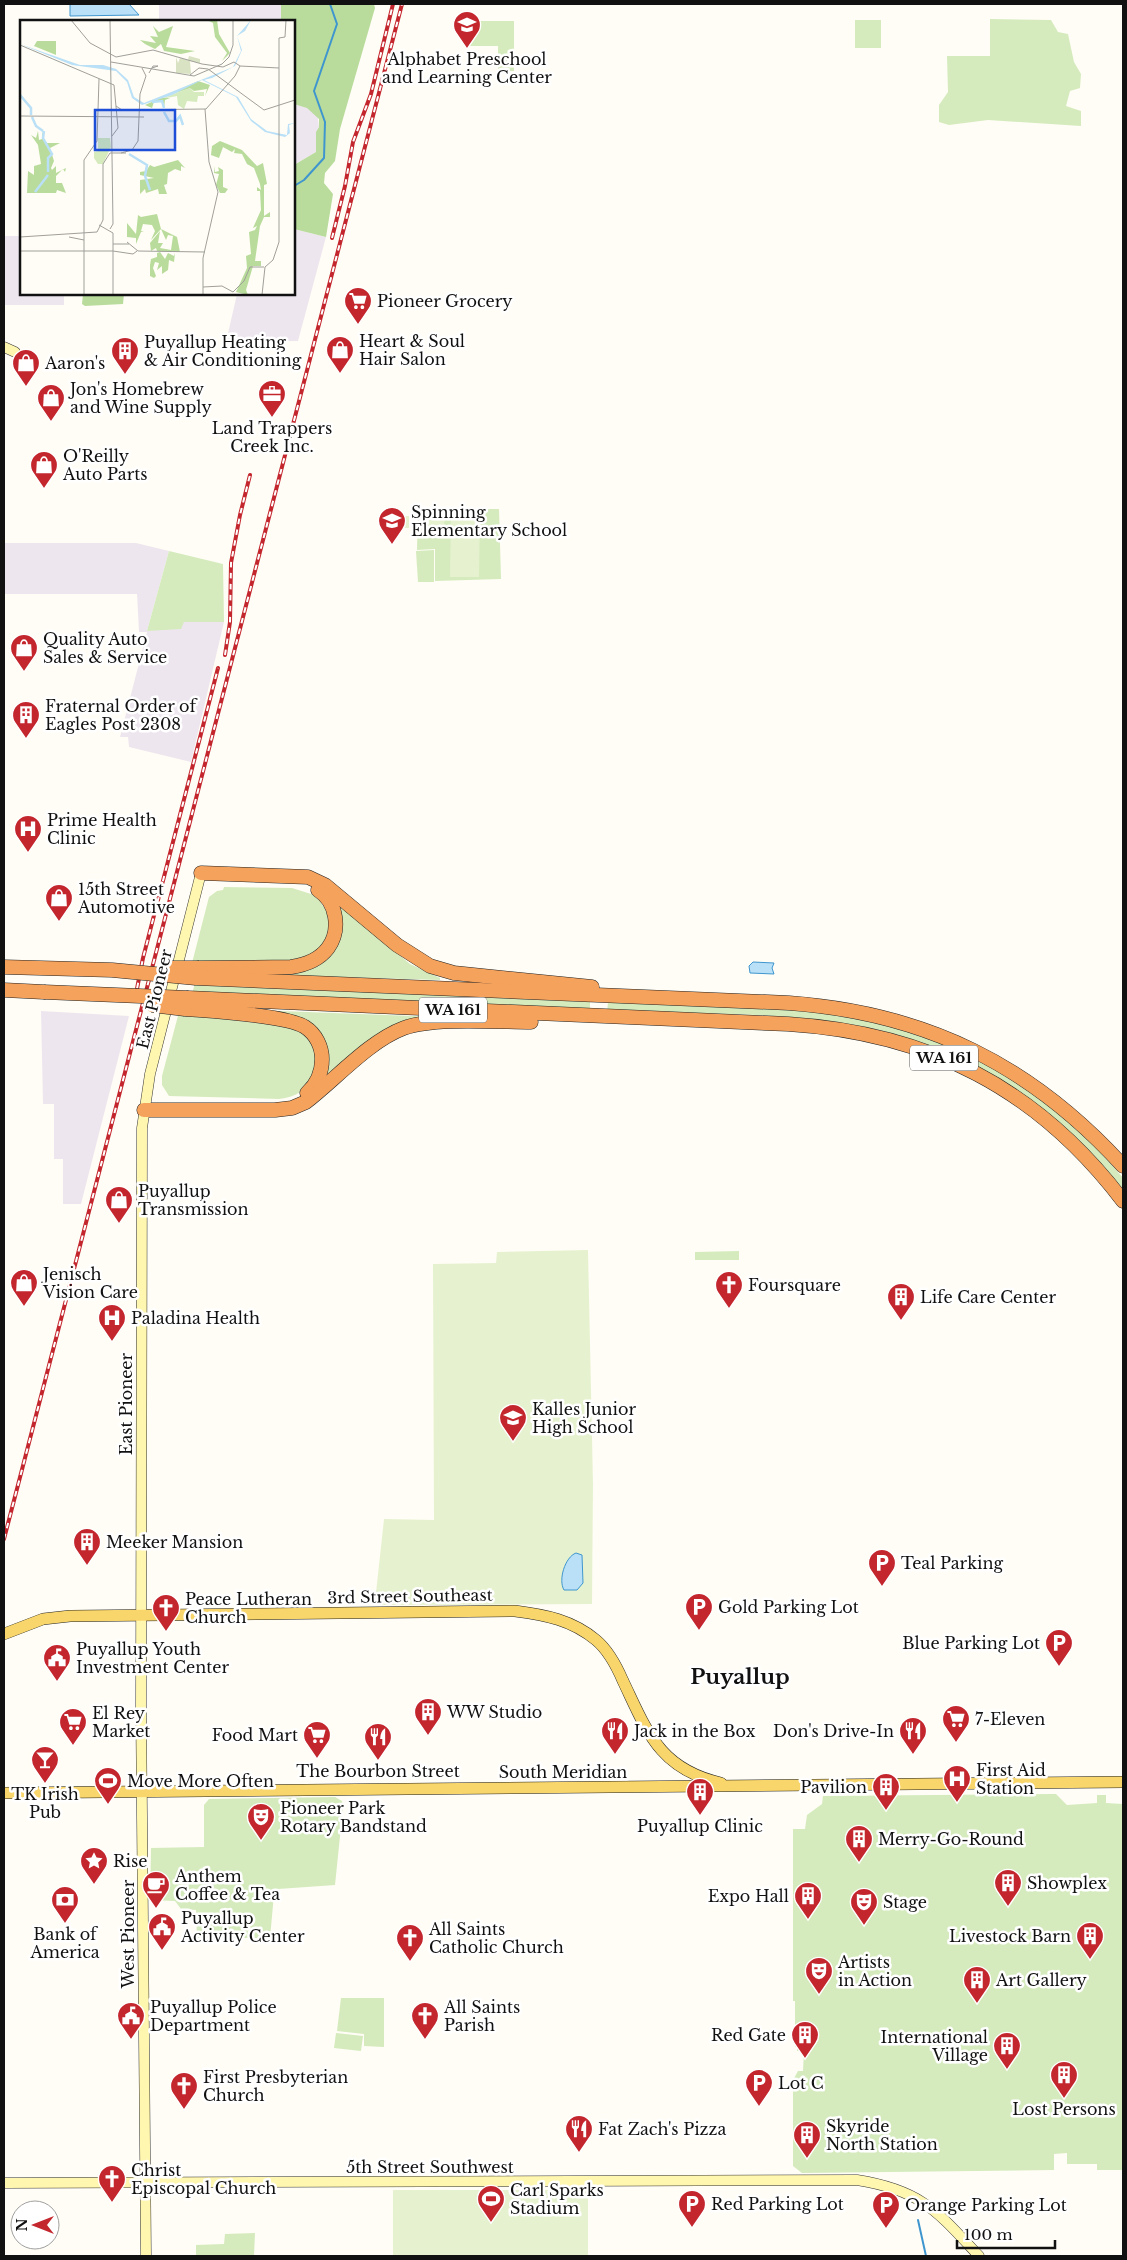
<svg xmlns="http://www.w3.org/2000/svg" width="1127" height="2260" font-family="'Libre Baskerville',serif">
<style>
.industrial{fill:#eee6ef}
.green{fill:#d5ebbd}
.forest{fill:#b9dc9c}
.pitch{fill:#e6f2cf}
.water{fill:#b9e0f7;stroke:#3f96cf}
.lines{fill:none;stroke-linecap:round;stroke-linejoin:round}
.stream{stroke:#3f96cf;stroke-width:2}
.secondary-casing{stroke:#333;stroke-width:11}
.primary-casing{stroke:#222;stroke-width:12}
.motorway-casing{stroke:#222;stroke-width:15}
.secondary{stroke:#fff6b0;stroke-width:10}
.primary{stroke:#f9d66b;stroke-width:11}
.motorway{stroke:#f5a25d;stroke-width:14}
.rail-casing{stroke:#c4262e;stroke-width:4}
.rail{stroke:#fff;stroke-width:2;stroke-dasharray:5.5;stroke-linecap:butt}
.motorway-bridge-casing{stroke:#222;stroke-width:15;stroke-linecap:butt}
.motorway-bridge{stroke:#f5a25d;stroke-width:14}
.labels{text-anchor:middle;stroke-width:5;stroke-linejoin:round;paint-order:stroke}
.shield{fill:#fff;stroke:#585858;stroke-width:1}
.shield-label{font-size:15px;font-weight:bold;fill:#111}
.poi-label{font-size:16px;fill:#111;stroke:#fff;text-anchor:start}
.street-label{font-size:16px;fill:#111;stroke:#fff}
.district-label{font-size:21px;font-weight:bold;fill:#111;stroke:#fff}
.inset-river{fill:none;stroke:#b9e0f7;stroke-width:2.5}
.inset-road{fill:none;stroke:#a09f9a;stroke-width:1}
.view{fill:#1d4ed8;fill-opacity:0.15;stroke:#1d4ed8;stroke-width:2.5}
.inset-edge{fill:none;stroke:#111;stroke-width:2.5}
</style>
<rect width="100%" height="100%" fill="#fffdf5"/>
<!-- industrial -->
<g class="industrial">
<rect x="159" y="4" width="122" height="17"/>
<polygon points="294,102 316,103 319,127 316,132 316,152 294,165"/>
<polygon points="294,229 326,237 298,341 226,342 237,294 294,294"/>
<polygon points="4,236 21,236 21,294 64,294 64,305 4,305"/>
<polygon points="4,543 136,543 169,551 147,631 184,622 224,622 191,762 129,747 128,737 120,737 147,632 139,632 137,594 4,594"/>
<polygon points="41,1011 129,1016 81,1204 63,1204 63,1159 54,1159 54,1104 43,1104"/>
</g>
<!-- green -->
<g class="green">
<polygon points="990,19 1051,20 1058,32 1068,34 1074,62 1081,74 1080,88 1070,91 1066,106 1081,111 1081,126 988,120 949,125 939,122 939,105 948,92 947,56 990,56"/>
<rect x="855" y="20" width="26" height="28"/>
<polygon points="464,21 514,21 514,71 498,71 498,46 464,46"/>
<polygon points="418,509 499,509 501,579 435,581 435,549 417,550"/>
<polygon points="434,550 434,582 418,582 416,551"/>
<polygon points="169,551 223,564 224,622 184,622 181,629 147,631"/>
<polygon points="224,887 292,888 311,894 319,900 327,912 329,929 327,938 316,953 297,961 192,963 209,897 217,891 223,890"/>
<polygon points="333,900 410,964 440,978 440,980 268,975 330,956"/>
<polygon points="195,983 590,1002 590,1010 192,994"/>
<path d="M608 1002C656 1004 703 1006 751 1008 789 1010 827 1011 864 1018 966 1039 1058 1099 1123 1178V1191C1085 1141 1044 1107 989 1077 967 1065 945 1052 922 1043 829 1008 706 1015 607 1012Z"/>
<polygon points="252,1010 439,1017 421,1021 325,1078 329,1059 322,1037"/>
<path d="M179 1012C201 1016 224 1019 247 1022 263 1024 284 1023 299 1031 314 1039 321 1060 314 1074 306 1090 297 1097 279 1099L169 1096 162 1085V1076Z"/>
<polygon points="739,1251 739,1260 695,1260 695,1252"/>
<polygon points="1056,1794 1067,1805 1097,1803 1097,1795 1106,1795 1106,1803 1123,1804 1123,2170 1097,2170 1097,2164 1067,2164 1067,2153 1054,2154 1054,2170 802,2173 793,2166 793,2080 798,2071 803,2071 804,2051 797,2051 797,2047 795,2047 795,2001 793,2001 793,1829 805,1829 807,1815 822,1804 823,1796"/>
<polygon points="335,1797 342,1801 343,1807 335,1885 278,1889 274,1894 270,1938 197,1938 196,1910 181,1909 175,1901 150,1900 151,1848 204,1847 204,1805 209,1799"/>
<polygon points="341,1998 384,1998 384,2047 364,2046 364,2034 337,2031"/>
<polygon points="336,2033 363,2036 361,2051 334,2048"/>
<polygon points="255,2233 254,2256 196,2256 196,2245 224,2244 225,2234"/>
</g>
<!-- forest -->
<g class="forest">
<polygon points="281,4 374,4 375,8 340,129 335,161 325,173 324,183 333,194 326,237 294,229 294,165 316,152 316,132 319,127 319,119 307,108 294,104 294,21 281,21"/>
<polygon points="83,294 124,294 123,304 85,306 82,304"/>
</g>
<!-- pitch -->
<g class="pitch">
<polygon points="451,512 480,512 479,577 450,577"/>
<path d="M423 513H442L445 520 442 532C433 538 427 538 419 532V516Z"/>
<rect x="388" y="516" width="21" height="12"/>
<polygon points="588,1250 593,1484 592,1604 377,1605 375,1602 384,1519 434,1520 433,1264 496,1263 497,1252"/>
<rect x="393" y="2190" width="195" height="66"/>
</g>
<!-- water -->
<g class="water">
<polygon points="70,4 129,4 139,15 70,16"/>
<polygon points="753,962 774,963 772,968 774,974 750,973 749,966"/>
<path d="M576 1553 582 1555 583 1583 577 1590H564C558 1580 565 1557 576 1553Z"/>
</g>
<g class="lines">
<!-- stream -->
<g class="stream">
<polyline points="294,186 304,180 324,158 325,122 314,91 337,24 330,4"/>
<polyline points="73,294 78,294"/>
<polyline points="918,2220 926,2256"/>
</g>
<defs>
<g id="secondary">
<polyline points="4,347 15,352"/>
<path d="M4 2183 857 2180C921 2190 937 2211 979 2256"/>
<polyline points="146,2256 141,1706 142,1128 150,1074 201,873"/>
</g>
<g id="primary">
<path d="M4 1634 43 1619 70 1616 515 1611C546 1615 572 1620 596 1640 608 1650 617 1667 623 1681 647 1731 659 1769 721 1783"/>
<polyline points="4,1793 1123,1782"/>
</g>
<g id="motorway">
<polyline points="201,873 308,877 325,885 397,945 430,966 454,973 592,987"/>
<path d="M199 968 291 967C305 965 319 960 328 948 341 930 337 902 318 890"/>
<path d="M196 978 789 1003C926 1013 1031 1065 1123 1166"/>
<polyline points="4,990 44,992"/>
<path d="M188 998 788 1024C929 1033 1037 1088 1123 1201"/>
<path d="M185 1009C210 1011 287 1015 305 1027 316 1034 322 1047 322 1059 322 1073 317 1084 307 1093"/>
<path d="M144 1110H275L292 1108 306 1102C336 1079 369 1041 404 1028 433 1017 498 1022 531 1022"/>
</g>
</defs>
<!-- secondary casing -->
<use href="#secondary" class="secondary-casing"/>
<!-- primary casing -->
<use href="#primary" class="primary-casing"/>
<!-- motorway casing -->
<use href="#motorway" class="motorway-casing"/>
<!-- secondary -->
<use href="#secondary" class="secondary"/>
<!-- primary -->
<use href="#primary" class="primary"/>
<!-- motorway -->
<use href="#motorway" class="motorway"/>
<defs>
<g id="rail">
<polyline points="332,238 345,186 353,142 371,94 393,4"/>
<polyline points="225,655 230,622 231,563 240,515 250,475"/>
<polyline points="135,999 143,958 218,668"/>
<polyline points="4,1539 402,4"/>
</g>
</defs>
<!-- rail casing -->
<use href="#rail" class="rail-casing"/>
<!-- rail -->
<use href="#rail" class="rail"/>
<defs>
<g id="motorway-bridge">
<polyline points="4,967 112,970 196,978"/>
<polyline points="172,968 199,968"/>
<polyline points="44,992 188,998"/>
<polyline points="152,1005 185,1009"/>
</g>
</defs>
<!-- motorway-bridge casing -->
<use href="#motorway-bridge" class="motorway-bridge-casing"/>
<!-- motorway-bridge -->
<use href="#motorway-bridge" class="motorway-bridge"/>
</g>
<!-- icons -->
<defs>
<symbol id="school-pin" viewBox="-11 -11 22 30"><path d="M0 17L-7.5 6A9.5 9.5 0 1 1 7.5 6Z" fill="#c4262e" stroke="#fff"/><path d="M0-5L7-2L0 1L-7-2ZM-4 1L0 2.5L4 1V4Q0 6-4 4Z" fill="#fff"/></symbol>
<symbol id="supermarket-pin" viewBox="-11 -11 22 30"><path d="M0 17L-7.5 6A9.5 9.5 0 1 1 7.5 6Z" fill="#c4262e" stroke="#fff"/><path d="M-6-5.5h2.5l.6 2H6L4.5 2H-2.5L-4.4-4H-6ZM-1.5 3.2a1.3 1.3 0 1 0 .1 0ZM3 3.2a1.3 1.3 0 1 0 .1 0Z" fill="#fff"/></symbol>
<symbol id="shop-pin" viewBox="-11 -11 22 30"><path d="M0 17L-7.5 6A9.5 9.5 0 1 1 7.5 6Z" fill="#c4262e" stroke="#fff"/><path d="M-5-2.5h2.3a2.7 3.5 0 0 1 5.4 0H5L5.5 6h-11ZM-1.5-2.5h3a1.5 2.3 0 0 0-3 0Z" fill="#fff"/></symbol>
<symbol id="building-pin" viewBox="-11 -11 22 30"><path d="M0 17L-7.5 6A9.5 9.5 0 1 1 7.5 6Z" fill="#c4262e" stroke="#fff"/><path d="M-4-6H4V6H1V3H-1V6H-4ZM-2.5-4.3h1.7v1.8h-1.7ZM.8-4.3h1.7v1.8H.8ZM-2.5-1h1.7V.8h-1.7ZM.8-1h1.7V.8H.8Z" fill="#fff"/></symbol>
<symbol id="office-pin" viewBox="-11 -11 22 30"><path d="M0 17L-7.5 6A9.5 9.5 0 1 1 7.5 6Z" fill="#c4262e" stroke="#fff"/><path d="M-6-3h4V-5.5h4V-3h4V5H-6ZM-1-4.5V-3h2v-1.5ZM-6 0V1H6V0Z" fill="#fff"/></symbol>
<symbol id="hospital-pin" viewBox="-11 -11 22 30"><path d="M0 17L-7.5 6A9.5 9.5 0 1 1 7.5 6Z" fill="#c4262e" stroke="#fff"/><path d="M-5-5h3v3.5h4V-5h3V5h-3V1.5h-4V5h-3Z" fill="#fff"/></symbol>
<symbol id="church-pin" viewBox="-11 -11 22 30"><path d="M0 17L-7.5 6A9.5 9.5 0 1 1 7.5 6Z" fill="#c4262e" stroke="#fff"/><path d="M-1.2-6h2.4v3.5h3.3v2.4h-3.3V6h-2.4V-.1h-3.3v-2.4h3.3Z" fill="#fff"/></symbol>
<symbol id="parking-pin" viewBox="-11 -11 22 30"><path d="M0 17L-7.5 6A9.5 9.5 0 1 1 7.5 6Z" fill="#c4262e" stroke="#fff"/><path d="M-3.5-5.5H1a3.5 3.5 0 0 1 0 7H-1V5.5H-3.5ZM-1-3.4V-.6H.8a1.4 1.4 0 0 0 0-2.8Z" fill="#fff"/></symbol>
<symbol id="civic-pin" viewBox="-11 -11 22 30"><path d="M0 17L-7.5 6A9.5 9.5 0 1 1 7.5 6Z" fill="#c4262e" stroke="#fff"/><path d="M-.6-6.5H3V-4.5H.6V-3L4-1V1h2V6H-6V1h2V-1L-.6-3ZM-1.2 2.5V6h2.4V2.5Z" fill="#fff"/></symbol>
<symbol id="restaurant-pin" viewBox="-11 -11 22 30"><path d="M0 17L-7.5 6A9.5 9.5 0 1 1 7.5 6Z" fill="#c4262e" stroke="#fff"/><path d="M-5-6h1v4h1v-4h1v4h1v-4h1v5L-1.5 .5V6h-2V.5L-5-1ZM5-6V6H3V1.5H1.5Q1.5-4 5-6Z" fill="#fff"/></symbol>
<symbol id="bar-pin" viewBox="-11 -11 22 30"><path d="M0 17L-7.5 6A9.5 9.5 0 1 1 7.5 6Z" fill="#c4262e" stroke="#fff"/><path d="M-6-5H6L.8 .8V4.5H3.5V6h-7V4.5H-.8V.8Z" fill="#fff"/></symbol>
<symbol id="stadium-pin" viewBox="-11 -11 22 30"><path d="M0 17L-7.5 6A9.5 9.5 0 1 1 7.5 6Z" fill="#c4262e" stroke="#fff"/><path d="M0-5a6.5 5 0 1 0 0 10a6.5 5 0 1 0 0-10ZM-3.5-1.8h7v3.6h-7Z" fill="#fff"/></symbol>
<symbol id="theatre-pin" viewBox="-11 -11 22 30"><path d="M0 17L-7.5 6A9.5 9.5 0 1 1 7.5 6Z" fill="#c4262e" stroke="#fff"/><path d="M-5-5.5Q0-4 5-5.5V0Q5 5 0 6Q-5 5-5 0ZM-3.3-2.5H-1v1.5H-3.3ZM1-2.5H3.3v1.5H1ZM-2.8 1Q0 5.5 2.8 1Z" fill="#fff"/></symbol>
<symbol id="sight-pin" viewBox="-11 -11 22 30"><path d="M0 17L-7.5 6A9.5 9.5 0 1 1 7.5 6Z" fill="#c4262e" stroke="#fff"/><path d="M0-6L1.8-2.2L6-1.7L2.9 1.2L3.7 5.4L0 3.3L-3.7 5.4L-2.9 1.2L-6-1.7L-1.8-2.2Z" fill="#fff"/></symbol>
<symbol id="cafe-pin" viewBox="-11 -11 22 30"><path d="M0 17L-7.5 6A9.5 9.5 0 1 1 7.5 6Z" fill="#c4262e" stroke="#fff"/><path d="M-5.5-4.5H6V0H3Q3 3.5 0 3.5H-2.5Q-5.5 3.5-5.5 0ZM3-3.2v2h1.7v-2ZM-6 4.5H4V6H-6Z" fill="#fff"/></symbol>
<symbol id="bank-pin" viewBox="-11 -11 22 30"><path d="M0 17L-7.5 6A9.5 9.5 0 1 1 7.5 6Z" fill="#c4262e" stroke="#fff"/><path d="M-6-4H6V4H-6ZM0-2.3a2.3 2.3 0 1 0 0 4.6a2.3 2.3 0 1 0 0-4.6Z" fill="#fff"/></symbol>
</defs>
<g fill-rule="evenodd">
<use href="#school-pin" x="451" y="9" width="32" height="43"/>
<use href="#supermarket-pin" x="342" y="285" width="32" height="43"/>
<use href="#shop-pin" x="324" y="334" width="32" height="43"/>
<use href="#building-pin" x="109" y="335" width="32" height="43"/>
<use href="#shop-pin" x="10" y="347" width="32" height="43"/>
<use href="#office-pin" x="256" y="378" width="32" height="43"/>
<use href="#shop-pin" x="35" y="382" width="32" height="43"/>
<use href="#shop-pin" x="28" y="449" width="32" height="43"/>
<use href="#school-pin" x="376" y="505" width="32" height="43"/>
<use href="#shop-pin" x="8" y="632" width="32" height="43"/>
<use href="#building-pin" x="10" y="699" width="32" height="43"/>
<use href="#hospital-pin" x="12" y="813" width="32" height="43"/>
<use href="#shop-pin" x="43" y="882" width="32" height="43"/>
<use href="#shop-pin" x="103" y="1184" width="32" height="43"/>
<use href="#shop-pin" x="8" y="1267" width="32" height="43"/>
<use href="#church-pin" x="713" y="1269" width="32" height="43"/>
<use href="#building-pin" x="885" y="1281" width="32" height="43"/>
<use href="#hospital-pin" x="96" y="1302" width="32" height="43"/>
<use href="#school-pin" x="497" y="1402" width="32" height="43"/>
<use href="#building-pin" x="71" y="1526" width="32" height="43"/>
<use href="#parking-pin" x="866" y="1547" width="32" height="43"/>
<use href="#parking-pin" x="683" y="1591" width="32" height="43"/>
<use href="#church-pin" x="150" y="1592" width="32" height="43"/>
<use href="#parking-pin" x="1043" y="1627" width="32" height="43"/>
<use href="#civic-pin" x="41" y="1642" width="32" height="43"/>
<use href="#building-pin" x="412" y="1696" width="32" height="43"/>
<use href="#supermarket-pin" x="940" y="1703" width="32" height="43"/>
<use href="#supermarket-pin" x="57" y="1706" width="32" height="43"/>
<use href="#restaurant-pin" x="599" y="1715" width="32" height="43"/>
<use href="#restaurant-pin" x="897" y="1715" width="32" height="43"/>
<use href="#supermarket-pin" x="301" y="1719" width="32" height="43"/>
<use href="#restaurant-pin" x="362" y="1721" width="32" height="43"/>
<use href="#bar-pin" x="29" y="1744" width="32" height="43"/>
<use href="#hospital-pin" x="941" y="1763" width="32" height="43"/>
<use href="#stadium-pin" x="92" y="1765" width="32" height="43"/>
<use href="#building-pin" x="870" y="1771" width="32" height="43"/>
<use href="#building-pin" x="684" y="1776" width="32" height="43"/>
<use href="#theatre-pin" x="245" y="1801" width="32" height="43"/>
<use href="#building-pin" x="843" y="1823" width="32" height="43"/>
<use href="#sight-pin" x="78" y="1845" width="32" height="43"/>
<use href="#building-pin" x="992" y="1867" width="32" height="43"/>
<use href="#cafe-pin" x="140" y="1869" width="32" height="43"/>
<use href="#building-pin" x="792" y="1880" width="32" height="43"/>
<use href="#bank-pin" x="49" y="1884" width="32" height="43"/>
<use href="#theatre-pin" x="848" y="1886" width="32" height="43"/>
<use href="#civic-pin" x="146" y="1911" width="32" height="43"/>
<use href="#building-pin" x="1074" y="1920" width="32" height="43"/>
<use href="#church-pin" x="394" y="1922" width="32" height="43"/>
<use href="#theatre-pin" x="803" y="1955" width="32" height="43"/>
<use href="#building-pin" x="961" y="1964" width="32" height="43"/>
<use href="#civic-pin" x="115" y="2000" width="32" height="43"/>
<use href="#church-pin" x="409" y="2000" width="32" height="43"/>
<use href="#building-pin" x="789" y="2019" width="32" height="43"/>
<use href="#building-pin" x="991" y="2030" width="32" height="43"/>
<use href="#building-pin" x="1048" y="2059" width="32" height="43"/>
<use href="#parking-pin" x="743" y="2067" width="32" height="43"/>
<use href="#church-pin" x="168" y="2070" width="32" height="43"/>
<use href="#restaurant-pin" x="563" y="2113" width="32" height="43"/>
<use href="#building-pin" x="791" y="2119" width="32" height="43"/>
<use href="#church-pin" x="96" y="2163" width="32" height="43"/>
<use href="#stadium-pin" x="475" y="2183" width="32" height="43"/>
<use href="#parking-pin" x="676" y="2188" width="32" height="43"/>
<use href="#parking-pin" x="870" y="2189" width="32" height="43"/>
</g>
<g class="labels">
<!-- shield labels -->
<g class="shield">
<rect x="419" y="997.5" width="68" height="25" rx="4"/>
<rect x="910" y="1045.5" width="68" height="25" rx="4"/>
</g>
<g class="shield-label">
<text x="453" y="1015">WA 161</text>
<text x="944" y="1063">WA 161</text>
</g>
<!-- poi labels -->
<g class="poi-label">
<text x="467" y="65" text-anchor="middle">Alphabet Preschool<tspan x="467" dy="18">and Learning Center</tspan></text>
<text x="377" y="307">Pioneer Grocery</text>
<text x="359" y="347">Heart &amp; Soul<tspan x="359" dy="18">Hair Salon</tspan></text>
<text x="144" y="348">Puyallup Heating<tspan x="144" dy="18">&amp; Air Conditioning</tspan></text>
<text x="45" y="369">Aaron's</text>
<text x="70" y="395">Jon's Homebrew<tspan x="70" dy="18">and Wine Supply</tspan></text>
<text x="272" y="434" text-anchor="middle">Land Trappers<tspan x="272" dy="18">Creek Inc.</tspan></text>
<text x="63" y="462">O'Reilly<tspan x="63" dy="18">Auto Parts</tspan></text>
<text x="411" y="518">Spinning<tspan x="411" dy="18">Elementary School</tspan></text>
<text x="43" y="645">Quality Auto<tspan x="43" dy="18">Sales &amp; Service</tspan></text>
<text x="45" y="712">Fraternal Order of<tspan x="45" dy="18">Eagles Post 2308</tspan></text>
<text x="47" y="826">Prime Health<tspan x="47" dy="18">Clinic</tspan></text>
<text x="78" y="895">15th Street<tspan x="78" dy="18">Automotive</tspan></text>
<text x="138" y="1197">Puyallup<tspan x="138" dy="18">Transmission</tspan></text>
<text x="43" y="1280">Jenisch<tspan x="43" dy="18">Vision Care</tspan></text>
<text x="748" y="1291">Foursquare</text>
<text x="920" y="1303">Life Care Center</text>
<text x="131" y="1324">Paladina Health</text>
<text x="532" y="1415">Kalles Junior<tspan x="532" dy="18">High School</tspan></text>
<text x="106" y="1548">Meeker Mansion</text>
<text x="901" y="1569">Teal Parking</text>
<text x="185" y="1605">Peace Lutheran<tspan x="185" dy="18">Church</tspan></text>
<text x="718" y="1613">Gold Parking Lot</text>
<text x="1040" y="1649" text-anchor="end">Blue Parking Lot</text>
<text x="76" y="1655">Puyallup Youth<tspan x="76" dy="18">Investment Center</tspan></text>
<text x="447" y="1718">WW Studio</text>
<text x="92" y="1719">El Rey<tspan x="92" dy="18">Market</tspan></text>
<text x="975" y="1725">7-Eleven</text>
<text x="634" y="1737">Jack in the Box</text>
<text x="894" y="1737" text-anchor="end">Don's Drive-In</text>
<text x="298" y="1741" text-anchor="end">Food Mart</text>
<text x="976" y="1776">First Aid<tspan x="976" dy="18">Station</tspan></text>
<text x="378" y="1777" text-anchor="middle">The Bourbon Street</text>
<text x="127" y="1787">Move More Often</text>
<text x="867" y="1793" text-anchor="end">Pavilion</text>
<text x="45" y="1800" text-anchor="middle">TK Irish<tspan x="45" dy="18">Pub</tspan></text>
<text x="280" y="1814">Pioneer Park<tspan x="280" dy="18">Rotary Bandstand</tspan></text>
<text x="700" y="1832" text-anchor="middle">Puyallup Clinic</text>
<text x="878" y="1845">Merry-Go-Round</text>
<text x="113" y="1867">Rise</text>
<text x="175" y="1882">Anthem<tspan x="175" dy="18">Coffee &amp; Tea</tspan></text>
<text x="1027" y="1889">Showplex</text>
<text x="789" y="1902" text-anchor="end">Expo Hall</text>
<text x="883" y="1908">Stage</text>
<text x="181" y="1924">Puyallup<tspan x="181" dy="18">Activity Center</tspan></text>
<text x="429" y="1935">All Saints<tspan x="429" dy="18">Catholic Church</tspan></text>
<text x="65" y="1940" text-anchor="middle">Bank of<tspan x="65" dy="18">America</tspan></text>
<text x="1071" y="1942" text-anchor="end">Livestock Barn</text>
<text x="838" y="1968">Artists<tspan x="838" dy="18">in Action</tspan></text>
<text x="996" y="1986">Art Gallery</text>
<text x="150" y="2013">Puyallup Police<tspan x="150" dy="18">Department</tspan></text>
<text x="444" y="2013">All Saints<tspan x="444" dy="18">Parish</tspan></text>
<text x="786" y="2041" text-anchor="end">Red Gate</text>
<text x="988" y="2043" text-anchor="end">International<tspan x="988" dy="18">Village</tspan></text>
<text x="203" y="2083">First Presbyterian<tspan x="203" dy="18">Church</tspan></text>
<text x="778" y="2089">Lot C</text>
<text x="1064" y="2115" text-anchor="middle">Lost Persons</text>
<text x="826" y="2132">Skyride<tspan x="826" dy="18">North Station</tspan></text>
<text x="598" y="2135">Fat Zach's Pizza</text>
<text x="131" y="2176">Christ<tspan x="131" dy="18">Episcopal Church</tspan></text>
<text x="510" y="2196">Carl Sparks<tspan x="510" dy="18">Stadium</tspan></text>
<text x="711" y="2210">Red Parking Lot</text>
<text x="905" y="2211">Orange Parking Lot</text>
</g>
<!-- street labels -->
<g class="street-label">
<text transform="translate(154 999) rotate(-76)" y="6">East Pioneer</text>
<text transform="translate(126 1404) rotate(-90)" y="6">East Pioneer</text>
<text transform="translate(410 1596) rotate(-1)" y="6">3rd Street Southeast</text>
<text x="563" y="1778">South Meridian</text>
<text transform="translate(128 1934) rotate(-90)" y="6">West Pioneer</text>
<text x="430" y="2173">5th Street Southwest</text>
</g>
<!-- district labels -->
<g class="district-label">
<text x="740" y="1684">Puyallup</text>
</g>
</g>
<!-- overview -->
<g transform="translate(20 20)">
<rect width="275" height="275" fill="#fffdf5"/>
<path d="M170 68 174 72H184V76H178L177 82 167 81 164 89 158 85 157 76 141 79ZM78 118H90L91 127 83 144H78L74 138V132L78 131Z" fill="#d5ebbd"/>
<path d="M187 0H197L199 14 210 33 202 41 207 33 195 17 193 3ZM133 6 139 12 153 6 146 27 175 31 161 34 144 31 141 24 135 29 125 24 120 20 136 23 130 16 138 17ZM17 21H36V35L14 26ZM178 61 190 65 185 76 187 69 174 71 170 68 153 74 142 78H150L145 80 144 88 142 81 134 82 132 88 125 85ZM18 111 19 120 22 119V115L23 111V118L27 123H40L30 128 34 141 31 148 32 150 36 146V153L46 148 45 152 43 149 36 156V163H42L46 173 37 170 36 173H7L8 151 14 155V146L21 144 18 125 11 115 16 118ZM200 121 222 130 237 146 243 143 247 164 244 165V196L250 192V197H244L240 206 235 241H241V246H233L226 270 228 275 216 272 227 248 226 236 231 234 229 212 235 210 237 206 233 208 241 190 240 171H237V167L241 170 240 164 234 148 227 144 222 134 214 133 215 129 212 132 203 127 199 138 191 135 192 126ZM158 140 165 148 161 146V151L155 149 148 153 147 164 144 165 147 174H139L138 169 126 173 125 169 120 174V160L134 158 120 155V152L126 151 130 145 134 147ZM195 146V152L199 151 198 147 203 150V167L208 169 205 173H200L196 165 199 154 194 153ZM137 194 141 209 157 217 160 232 137 231 136 228 131 231 130 223 140 211 138 223H143L140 228 151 230 153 216 148 215 146 220 141 209 131 220 135 211 132 205 123 204 121 211 124 212H121L116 224V218L107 217V203L116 214 118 195 121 197ZM140 232 145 239 148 233 154 236 155 233 154 242 149 240 148 250 142 254V246L137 250 139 243 135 242 133 248 136 256 134 258 130 256V245L131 239 137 237V233Z" fill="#b9dc9c"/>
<path d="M169 36 180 39V43L170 41 171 54 156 53V37L158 43 160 38 168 40Z" fill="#d9e3c4"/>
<path d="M231 0 225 11 217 16 222 30 215 46 192 58 184 60 218 77 231 99 247 111 267 115 268 104 275 103 269 105 270 113 265 117 245 112 231 101 216 77 182 60 152 75 122 85 112 78 107 62 96 51 52 45 0 24 60 45H83L96 49 108 60 114 77 124 83 213 47 221 31 217 16Z" fill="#b9e0f7"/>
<path class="inset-river" d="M0 75 11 88V95M132 82 142 81 144 88M144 92 149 101H156L160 96 163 105M12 97 16 106 23 111M24 111 23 118 32 134 28 138V152M109 134 127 145 125 156 130 170M15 172 28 155"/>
<path class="inset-road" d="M51 0 70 23 96 37 133 30 182 44 203 47 214 42 220 46 259 48M90 0 93 204 90 209M0 25 94 65 98 108 92 116M91 42 174 56 202 44 209 37 213 25V0M129 53 133 46H138L132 48M170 55 179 48 188 49 244 90 275 80M96 86 102 90 186 89 215 56 220 46M0 96 124 97M101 133 112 130 118 121 120 74 126 56 122 48M79 205 93 213V275M0 217 77 212 83 200V144L90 133H106M49 217 64 220M107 222 118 231 185 232M93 224H109M0 231H93L113 234 117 231M183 267 202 266 213 272 224 261 230 247H244M183 274V238L198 172 189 142 185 89M64 275V140L77 121 79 59M242 275 245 247 253 240 259 222V18L265 17 266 0"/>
<path class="view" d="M75 90H155V130H75Z"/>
<rect width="275" height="275" class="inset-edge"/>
</g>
<!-- border -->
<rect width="1127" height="2260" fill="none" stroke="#111111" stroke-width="10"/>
<!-- north arrow -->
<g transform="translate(35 2225) rotate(270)"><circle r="24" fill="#ffffff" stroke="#a0a0a0"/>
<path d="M0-4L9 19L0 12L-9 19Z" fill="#c4262e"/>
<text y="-8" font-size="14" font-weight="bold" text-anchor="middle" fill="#111111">N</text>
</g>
<!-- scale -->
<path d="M957 2240v8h98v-8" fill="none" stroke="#111111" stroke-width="2.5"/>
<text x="964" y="2240" font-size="15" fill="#111111" stroke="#ffffff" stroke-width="4" paint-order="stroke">100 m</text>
</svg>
